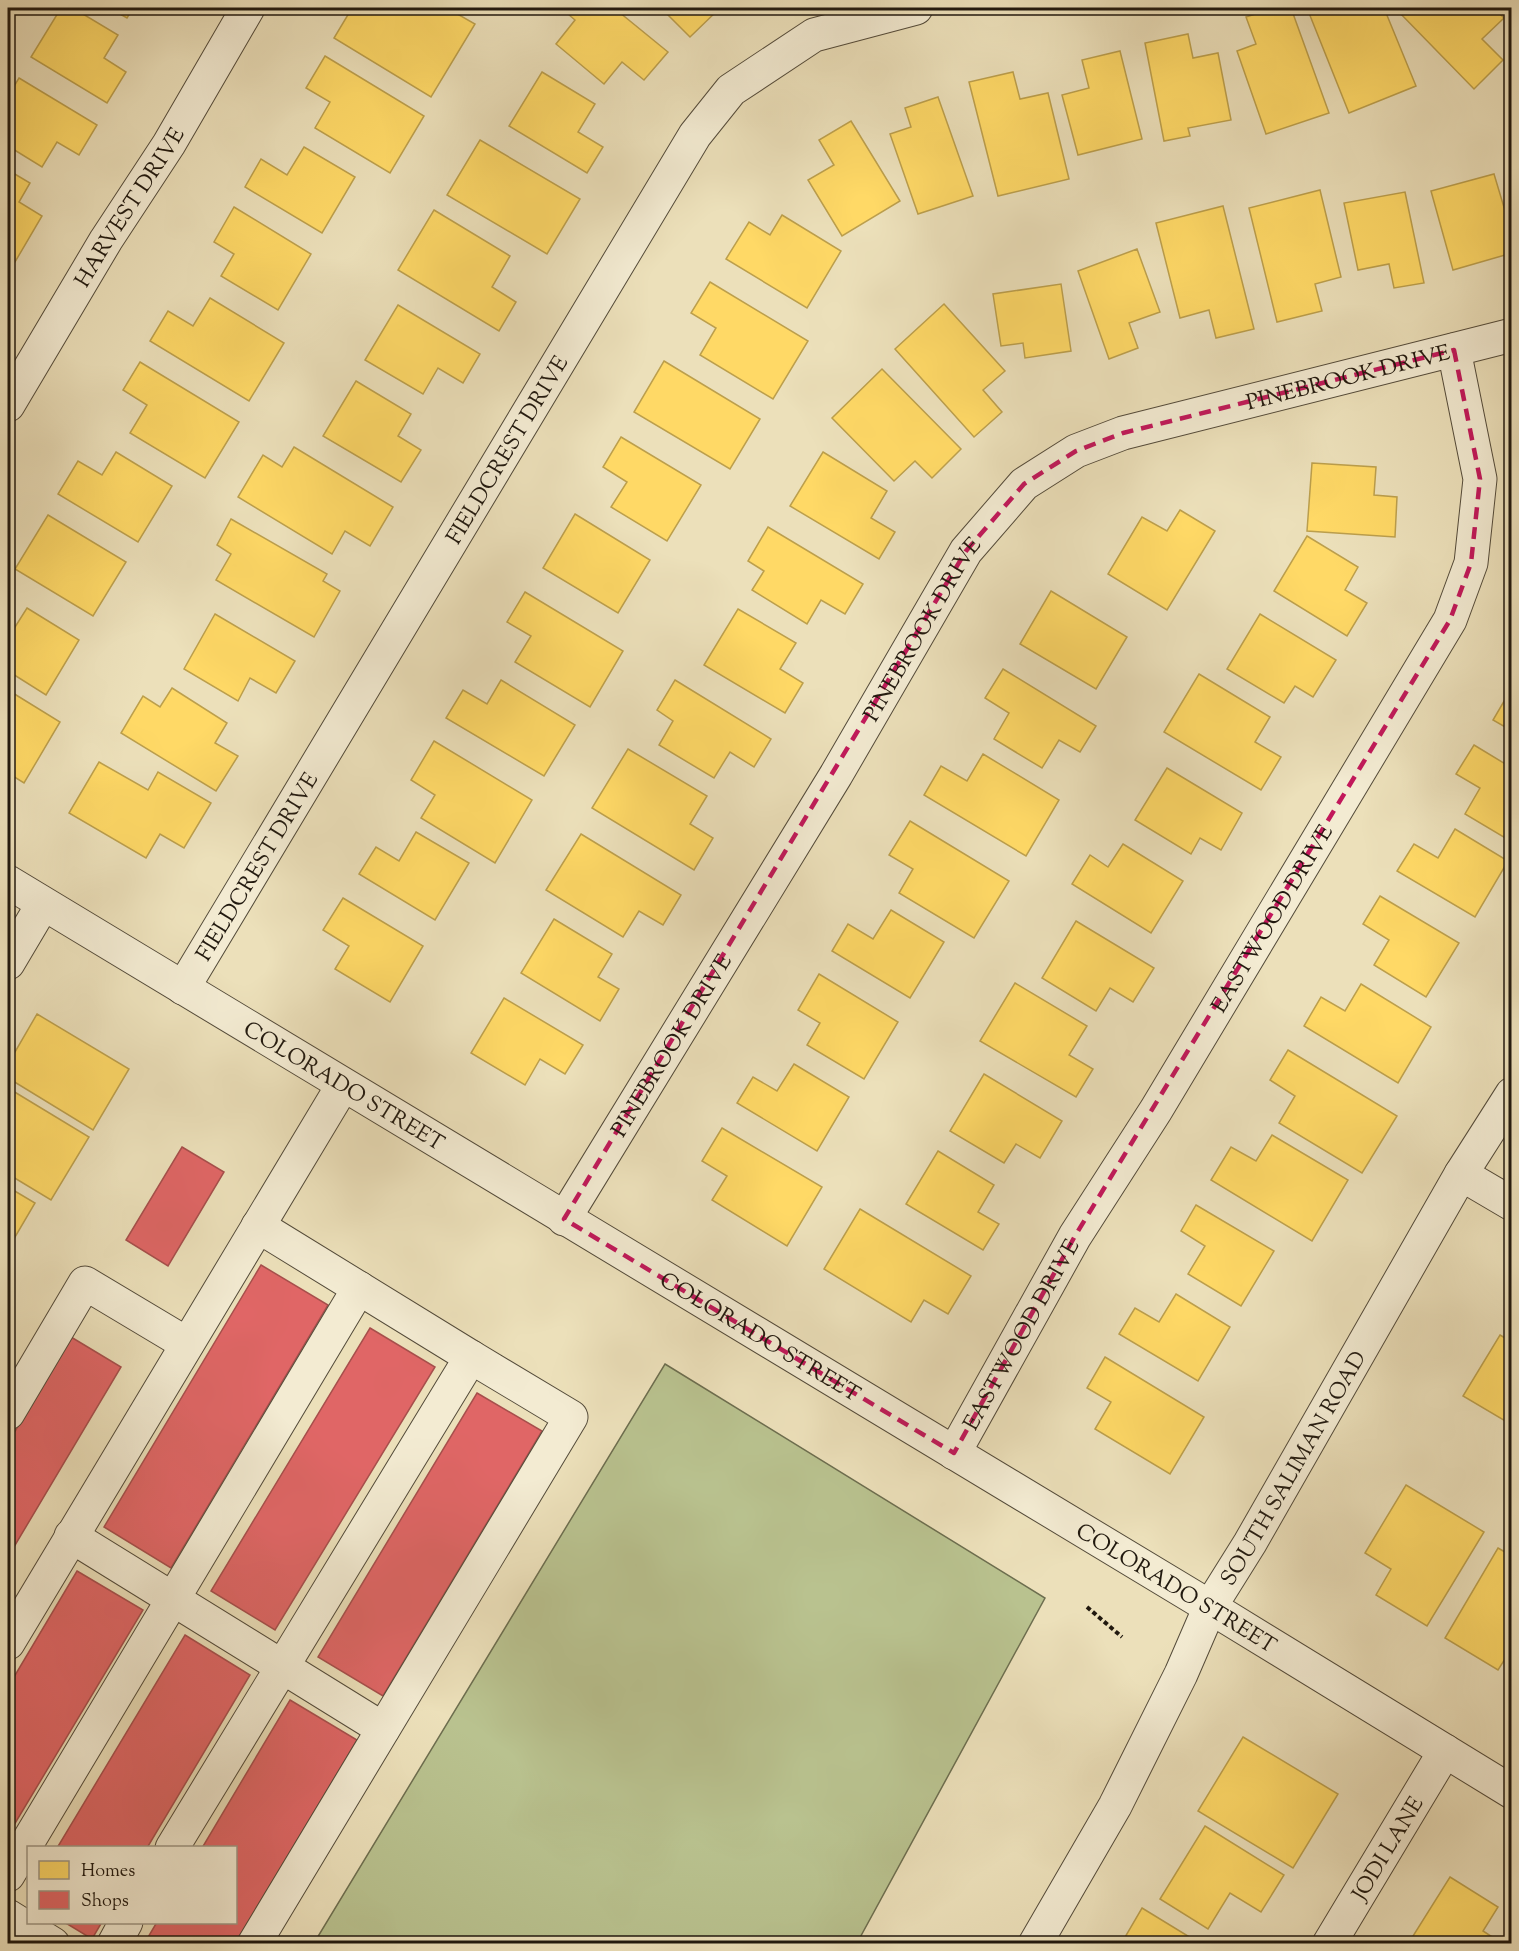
<svg xmlns="http://www.w3.org/2000/svg" width="1519" height="1951" font-family="'Sorts Mill Goudy',serif">
<style>
.green{fill:#b9c28f;stroke:#6d6e4f;stroke-width:1.5}
.homes{fill:#ffd966;stroke:#bc9f4c;stroke-width:1.5}
.shops{fill:#e06666;stroke:#a74f4c;stroke-width:1.5}
.lines{fill:none;stroke-linecap:round;stroke-linejoin:round}
.minor-casing{stroke:#544b3a;stroke-width:35}
.path{stroke:#21190f;stroke-width:4;stroke-dasharray:4.5 3;stroke-linecap:butt}
.minor{stroke:#f3ebd2;stroke-width:33}
.marked{fill:none;stroke:#c2185b;stroke-width:4.5;stroke-dasharray:12 8;stroke-linejoin:round}
.labels{text-anchor:middle;stroke-width:6;stroke-linejoin:round;paint-order:stroke}
.street-label{font-size:22px;fill:#21190f;stroke:#f3ebd2}
</style>
<rect width="100%" height="100%" fill="#ece0ba"/>
<filter id="stains"><feTurbulence type="fractalNoise" baseFrequency=".00333" numOctaves="4"/><feColorMatrix values="0 0 0 0 .2 0 0 0 0 .09 0 0 0 0 .02 0 0 0 .5 -.17"/></filter>
<radialGradient id="worn" r=".72"><stop offset=".6" stop-color="#630" stop-opacity="0"/><stop offset="1" stop-color="#630" stop-opacity=".3"/></radialGradient>
<!-- green -->
<polygon class="green" points="665,1364 1045,1598 857,1943 314,1943"/>
<!-- homes -->
<g class="homes">
<polygon points="61,8 73,8 118,35 104,58 126,72 107,103 31,57"/>
<polygon points="109,8 133,8 127,18"/>
<polygon points="352,8 447,8 475,24 431,97 334,38"/>
<polygon points="561,8 614,8 668,52 644,80 622,62 604,84 556,44 575,20"/>
<polygon points="661,8 720,8 690,37"/>
<polygon points="1274,8 1291,8 1329,113 1266,134 1237,51 1256,44 1246,17"/>
<polygon points="1307,8 1359,8 1360,10 1367,8 1384,8 1416,86 1349,113"/>
<polygon points="1395,8 1494,8 1504,18 1482,39 1503,60 1474,89"/>
<polygon points="1188,34 1193,58 1218,53 1231,120 1188,128 1190,136 1164,141 1145,43"/>
<polygon points="1120,51 1142,139 1078,155 1062,95 1089,88 1082,60"/>
<polygon points="325,56 424,116 390,173 315,128 330,102 306,88"/>
<polygon points="542,72 595,104 578,132 603,147 587,173 509,126"/>
<polygon points="1013,72 1020,99 1048,93 1069,179 998,196 969,82"/>
<polygon points="19,78 97,125 79,155 57,142 42,167 8,146 8,96"/>
<polygon points="938,97 973,196 918,214 890,134 911,127 905,108"/>
<polygon points="851,121 900,201 842,236 808,180 834,165 819,140"/>
<polygon points="480,140 580,199 547,254 447,195"/>
<polygon points="304,147 355,177 322,233 245,187 261,159 287,175"/>
<polygon points="8,170 30,183 19,202 42,216 15,262 8,257"/>
<polygon points="1494,174 1512,234 1512,253 1453,270 1431,191"/>
<polygon points="1320,190 1341,277 1315,284 1322,311 1277,322 1249,208"/>
<polygon points="1405,192 1424,283 1394,288 1389,264 1358,270 1344,203"/>
<polygon points="1223,206 1254,329 1216,338 1209,310 1180,318 1156,223"/>
<polygon points="234,207 311,254 278,310 221,276 234,254 214,242"/>
<polygon points="434,210 510,256 492,287 516,302 499,331 398,270"/>
<polygon points="782,215 841,251 807,308 726,259 749,222 770,235"/>
<polygon points="1137,249 1160,312 1129,323 1138,348 1109,359 1078,271"/>
<polygon points="710,282 808,341 773,399 700,355 716,328 691,313"/>
<polygon points="1061,284 1071,351 1025,358 1023,343 1001,346 993,294"/>
<polygon points="210,298 284,343 249,401 150,341 168,311 193,326"/>
<polygon points="944,304 1005,371 983,390 1002,412 974,437 895,349"/>
<polygon points="398,305 480,354 463,383 438,368 423,394 365,360"/>
<polygon points="664,361 760,419 730,469 634,412"/>
<polygon points="140,362 239,422 205,478 130,433 147,405 123,390"/>
<polygon points="882,369 961,449 932,478 915,461 894,481 832,418"/>
<polygon points="356,381 411,414 398,436 421,450 401,482 323,436"/>
<polygon points="621,437 701,485 667,541 611,507 627,482 603,467"/>
<polygon points="294,447 393,507 370,546 345,531 332,554 238,497 263,455 282,467"/>
<polygon points="116,452 172,486 138,542 58,494 78,461 102,475"/>
<polygon points="823,452 887,491 871,518 895,532 879,559 790,506"/>
<polygon points="1312,463 1376,467 1374,495 1397,497 1395,537 1307,531"/>
<polygon points="1180,510 1215,531 1167,610 1108,574 1142,517 1167,531"/>
<polygon points="575,514 650,560 618,613 543,568"/>
<polygon points="48,515 126,562 93,616 15,569"/>
<polygon points="231,519 327,574 323,581 340,591 314,637 216,580 231,554 217,545"/>
<polygon points="768,527 863,584 845,614 821,600 807,624 752,590 764,571 748,561"/>
<polygon points="1307,536 1358,567 1345,590 1367,603 1347,636 1274,591"/>
<polygon points="1051,591 1127,637 1096,689 1020,644"/>
<polygon points="525,592 623,651 590,707 515,662 531,636 507,622"/>
<polygon points="27,608 79,640 46,695 8,671 8,633 10,635"/>
<polygon points="738,609 796,643 780,669 803,683 785,713 704,665"/>
<polygon points="215,614 295,661 276,693 250,678 238,701 184,669"/>
<polygon points="1260,614 1336,660 1313,697 1295,686 1284,703 1227,669"/>
<polygon points="1003,669 1096,726 1080,752 1059,740 1042,768 994,739 1009,713 985,698"/>
<polygon points="1199,674 1270,717 1255,742 1281,757 1261,790 1164,732"/>
<polygon points="501,680 575,725 544,776 446,718 463,690 487,704"/>
<polygon points="675,680 771,739 754,767 730,752 714,778 659,745 673,721 657,710"/>
<polygon points="172,688 227,723 215,743 238,756 216,791 121,733 143,696 160,707"/>
<polygon points="8,690 60,722 24,783 8,773"/>
<polygon points="1510,691 1512,691 1512,731 1493,720"/>
<polygon points="434,741 532,800 495,863 421,818 435,795 411,780"/>
<polygon points="1474,745 1512,768 1512,842 1465,814 1480,788 1456,774"/>
<polygon points="628,749 707,796 690,824 713,838 694,870 592,808"/>
<polygon points="983,754 1059,800 1026,856 924,795 941,766 967,781"/>
<polygon points="99,762 148,790 158,772 211,803 184,848 160,834 146,858 69,813"/>
<polygon points="1167,768 1242,813 1221,850 1200,838 1191,854 1135,820"/>
<polygon points="910,821 1009,881 974,938 899,893 913,869 889,855"/>
<polygon points="1455,829 1508,861 1475,917 1397,871 1414,844 1438,858"/>
<polygon points="416,832 469,863 435,920 359,874 376,847 399,861"/>
<polygon points="581,834 681,895 663,925 639,911 623,937 546,890"/>
<polygon points="1123,844 1183,881 1151,933 1072,884 1090,855 1108,867"/>
<polygon points="1380,896 1459,943 1426,997 1374,965 1389,940 1363,924"/>
<polygon points="343,898 423,946 390,1002 335,969 349,946 323,930"/>
<polygon points="891,910 944,942 910,998 832,951 848,924 873,939"/>
<polygon points="554,919 612,954 598,977 619,989 600,1021 521,973"/>
<polygon points="1076,921 1154,968 1133,1002 1110,988 1096,1011 1042,978"/>
<polygon points="819,974 898,1022 864,1079 807,1045 820,1023 798,1010"/>
<polygon points="1015,983 1087,1026 1069,1055 1093,1069 1076,1097 980,1041"/>
<polygon points="1361,984 1431,1027 1398,1083 1304,1026 1321,997 1345,1011"/>
<polygon points="504,998 583,1045 565,1074 540,1059 525,1085 471,1053"/>
<polygon points="37,1014 129,1069 93,1130 8,1078 8,1064"/>
<polygon points="1288,1050 1397,1116 1362,1173 1279,1123 1295,1096 1270,1080"/>
<polygon points="794,1064 849,1097 817,1151 737,1103 753,1077 777,1091"/>
<polygon points="984,1074 1062,1121 1040,1158 1016,1144 1004,1163 950,1131"/>
<polygon points="8,1088 89,1137 51,1200 8,1174"/>
<polygon points="722,1128 822,1187 787,1246 712,1200 727,1176 702,1161"/>
<polygon points="1272,1135 1348,1180 1312,1241 1211,1180 1231,1147 1256,1161"/>
<polygon points="938,1151 994,1185 978,1212 999,1224 983,1250 906,1204"/>
<polygon points="8,1187 35,1203 8,1249"/>
<polygon points="1196,1205 1274,1251 1241,1306 1188,1274 1205,1246 1181,1231"/>
<polygon points="860,1209 971,1276 948,1314 924,1300 911,1322 824,1269"/>
<polygon points="1176,1294 1230,1327 1198,1381 1119,1334 1135,1308 1159,1322"/>
<polygon points="1500,1335 1512,1342 1512,1425 1463,1396"/>
<polygon points="1105,1357 1204,1417 1170,1474 1095,1429 1111,1402 1087,1388"/>
<polygon points="1406,1485 1484,1532 1427,1626 1376,1595 1391,1569 1365,1553"/>
<polygon points="1498,1548 1512,1556 1512,1648 1498,1670 1445,1638"/>
<polygon points="1243,1737 1338,1794 1293,1868 1198,1811"/>
<polygon points="1205,1826 1284,1875 1261,1912 1230,1893 1208,1929 1160,1899"/>
<polygon points="1450,1877 1498,1907 1483,1931 1503,1944 1408,1944"/>
<polygon points="1142,1908 1201,1944 1121,1944"/>
</g>
<!-- shops -->
<g class="shops">
<polygon points="182,1147 224,1172 168,1266 126,1240"/>
<polygon points="261,1265 328,1305 171,1568 104,1527"/>
<polygon points="370,1328 435,1367 275,1630 211,1591"/>
<polygon points="71,1337 121,1367 8,1557 8,1443"/>
<polygon points="477,1393 542,1431 383,1696 318,1657"/>
<polygon points="77,1571 143,1610 8,1835 8,1687"/>
<polygon points="185,1635 250,1675 147,1848 57,1848"/>
<polygon points="290,1700 357,1740 235,1944 144,1944 157,1922 236,1922 236,1848 202,1848"/>
<polygon points="64,1922 102,1922 92,1939"/>
</g>
<g class="lines">
<defs>
<g id="minor">
<path id="s1" d="M8 405 106 240 169 144 248 8"/>
<path id="s2" d="M8 882 1210 1607 1512 1792"/>
<polyline points="8,963 43,904"/>
<path id="s3" d="M183 988 695 135 731 90 814 35 916 8"/>
<polyline points="1461,1174 1512,1204"/>
<path id="s4" d="M564 1219 836 775 966 551 1024 484 1076 451 1123 433 1512 335"/>
<polyline points="8,1413 85,1283 187,1344"/>
<path id="s5" d="M954 1453 1075 1236 1156 1110 1450 620 1471 563 1480 479 1454 350"/>
<polyline points="71,1536 383,1729"/>
<polyline points="8,1643 343,1085"/>
<polyline points="172,1848 471,1357 258,1226"/>
<polyline points="8,1875 359,1288"/>
<polyline points="8,1916 53,1944"/>
<polyline points="114,1944 126,1922"/>
<polyline points="254,1944 571,1417 471,1357"/>
<path id="s6" d="M1035 1944 1115 1806 1181 1674 1210 1607 1250 1543 1461 1174 1512 1094"/>
<path id="s7" d="M1329 1944 1445 1751"/>
</g>
</defs>
<!-- minor casing -->
<use href="#minor" class="minor-casing"/>
<!-- path -->
<polyline class="path" points="1087,1607 1122,1637"/>
<!-- minor -->
<use href="#minor" class="minor"/>
</g>
<!-- marked area -->
<path class="marked" d="M1454 350 1480 479 1471 563 1450 620 1075 1236 954 1453 564 1219 966 551 1024 484 1076 451 1123 433Z"/>
<g class="labels">
<!-- street labels -->
<g class="street-label">
<text dy="8" stroke="none"><textPath href="#s1" startOffset="232">HARVEST DRIVE</textPath></text>
<text dy="8" stroke="none"><textPath href="#s4" startOffset="1212">PINEBROOK DRIVE</textPath></text>
<text dy="8" stroke="none"><textPath href="#s3" startOffset="628">FIELDCREST DRIVE</textPath></text>
<text dy="8" stroke="none"><textPath href="#s4" startOffset="690">PINEBROOK DRIVE</textPath></text>
<text dy="8" stroke="none"><textPath href="#s3" startOffset="142">FIELDCREST DRIVE</textPath></text>
<text dy="8" stroke="none"><textPath href="#s5" startOffset="622">EASTWOOD DRIVE</textPath></text>
<text dy="8" stroke="none"><textPath href="#s4" startOffset="204">PINEBROOK DRIVE</textPath></text>
<text dy="8" stroke="none"><textPath href="#s2" startOffset="393">COLORADO STREET</textPath></text>
<text dy="8" stroke="none"><textPath href="#s5" startOffset="136">EASTWOOD DRIVE</textPath></text>
<text dy="8" stroke="none"><textPath href="#s2" startOffset="879">COLORADO STREET</textPath></text>
<text dy="8" stroke="none"><textPath href="#s6" startOffset="542">SOUTH SALIMAN ROAD</textPath></text>
<text dy="8" stroke="none"><textPath href="#s2" startOffset="1365">COLORADO STREET</textPath></text>
<text dy="8" stroke="none"><textPath href="#s7" startOffset="112">JODI LANE</textPath></text>
</g>
</g>
<!-- margin -->
<rect width="1519" height="1951" fill="none" stroke="#ece0ba" stroke-width="30"/>
<rect x="9" y="9" width="1501" height="1933" fill="none" stroke="#21190f" stroke-width="3"/>
<rect x="15" y="15" width="1489" height="1921" fill="none" stroke="#21190f" stroke-width="1.5"/>
<!-- legend -->
<rect x="27" y="1846" width="210" height="78" fill="#f3ebd2" stroke="#9f9784" stroke-width="1.5"/>
<rect x="39" y="1861" width="30" height="18" fill="#ffd966" stroke="#9f9784" stroke-width="1.5"/>
<text x="81" y="1876" font-size="18" fill="#21190f">Homes</text>
<rect x="39" y="1891" width="30" height="18" fill="#e06666" stroke="#9f9784" stroke-width="1.5"/>
<text x="81" y="1906" font-size="18" fill="#21190f">Shops</text>
<rect width="100%" height="100%" filter="url(#stains)"/>
<rect width="100%" height="100%" fill="url(#worn)"/>
</svg>
